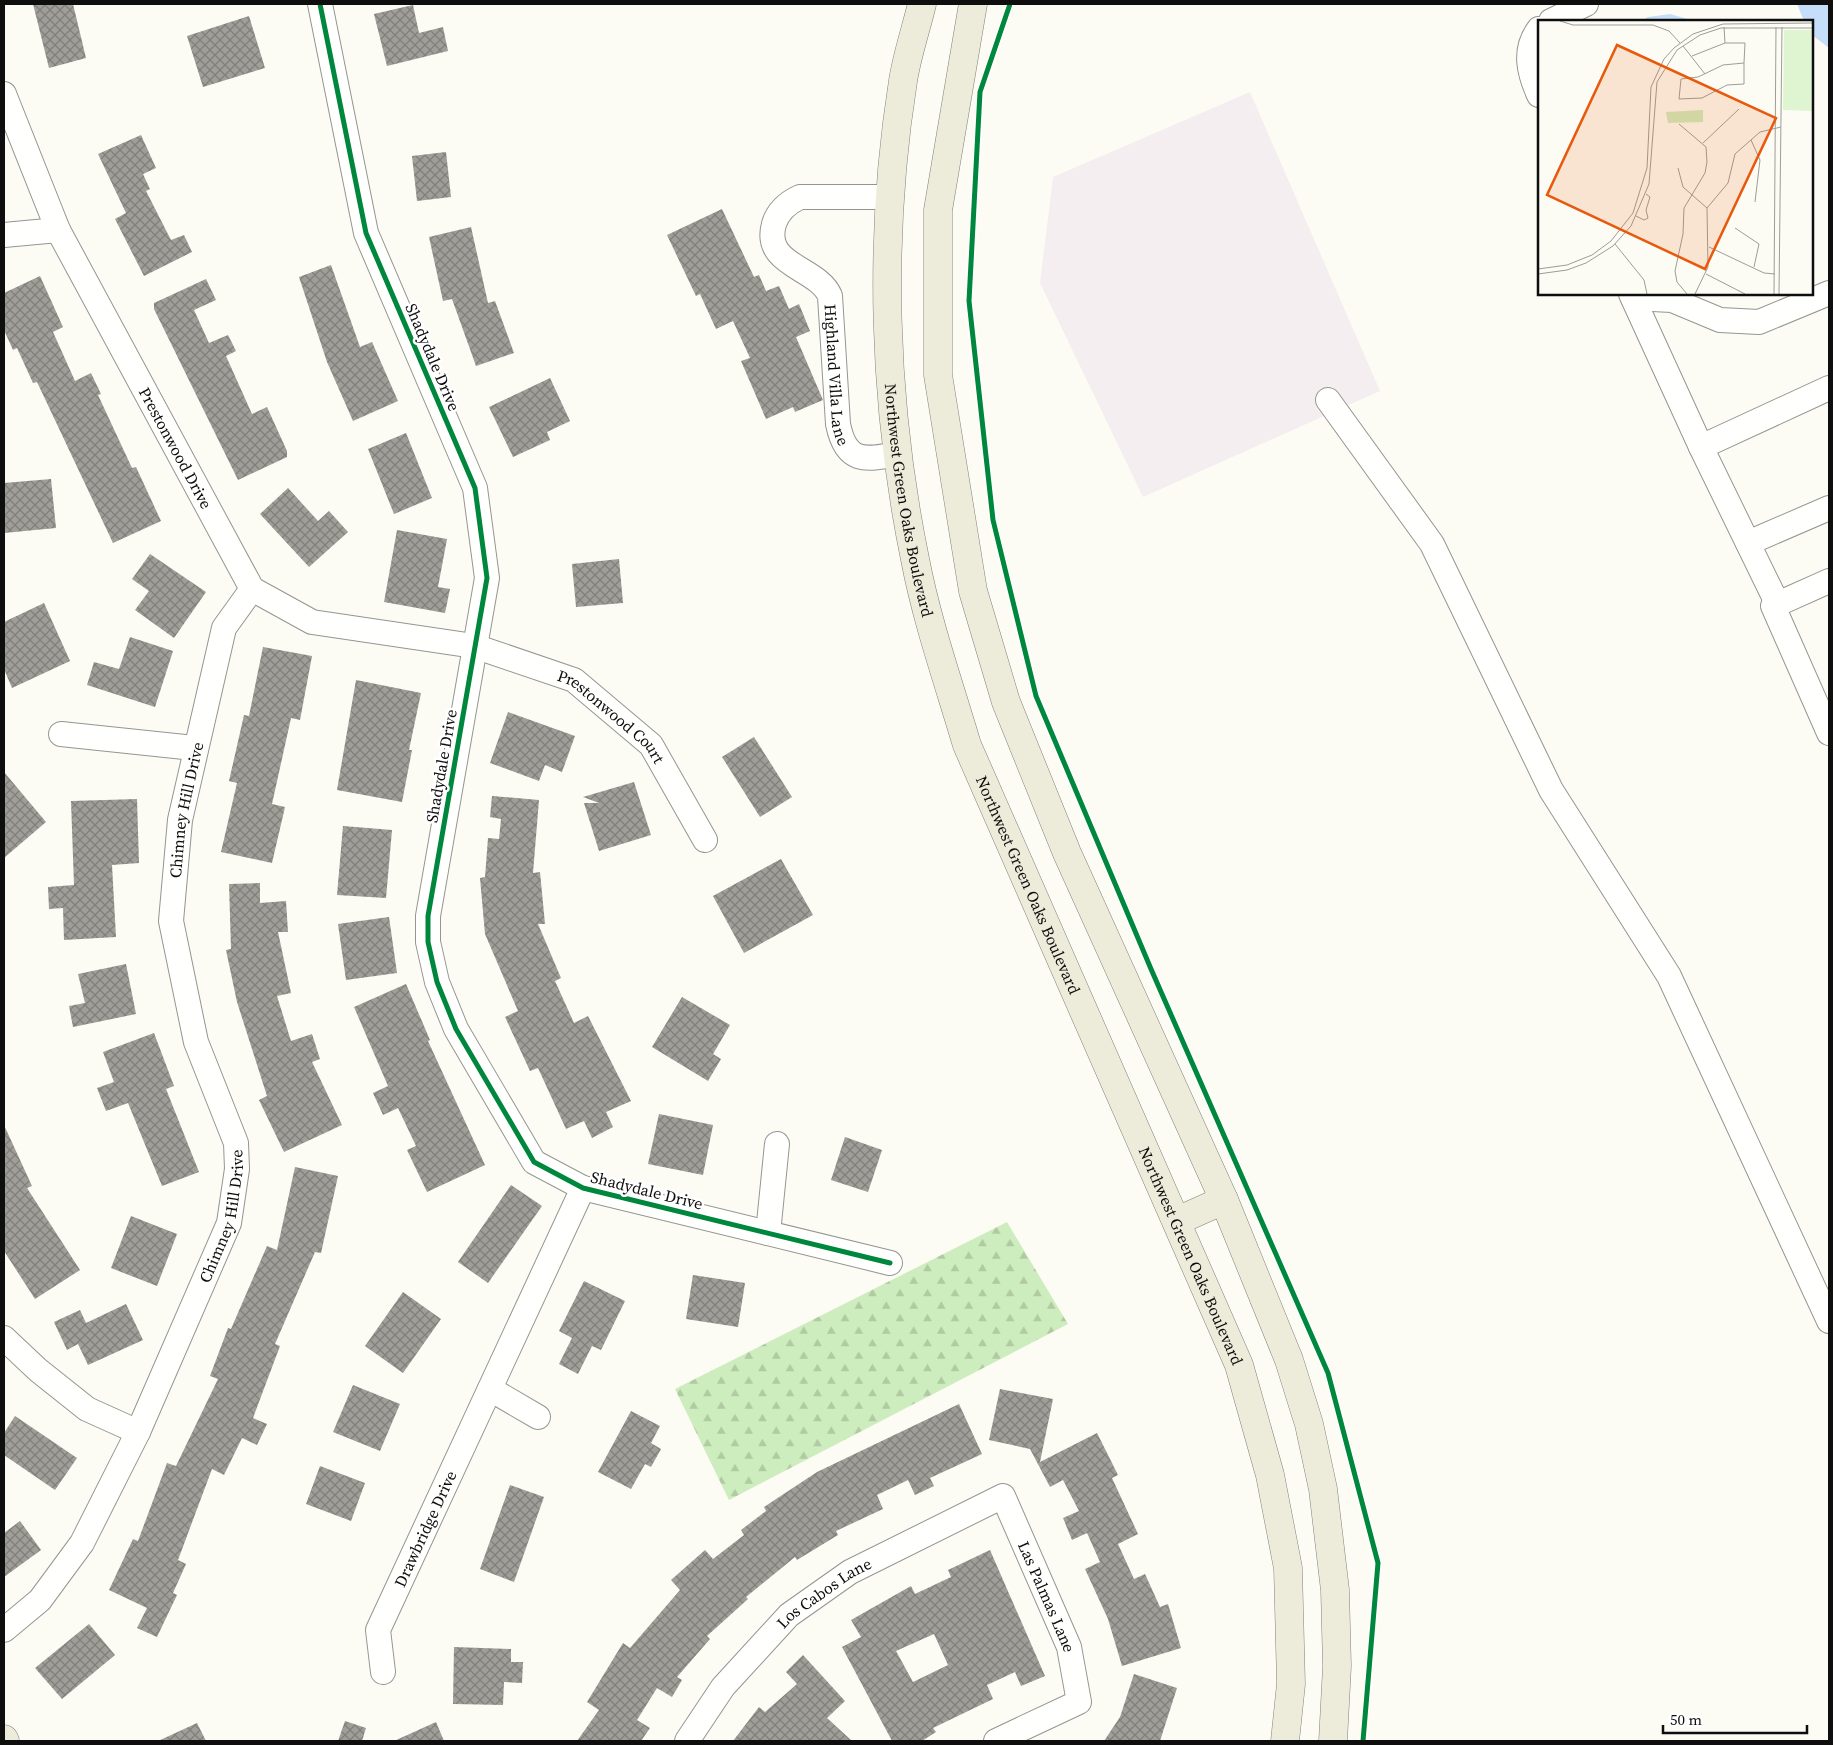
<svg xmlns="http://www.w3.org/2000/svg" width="1833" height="1745" font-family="'Source Serif 4',serif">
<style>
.industrial{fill:#f4eef0}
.forest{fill:url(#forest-firs)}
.water{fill:#c5dffa}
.building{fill:url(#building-cross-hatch);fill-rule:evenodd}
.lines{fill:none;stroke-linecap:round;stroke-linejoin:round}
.minor-casing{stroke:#959592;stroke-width:26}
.major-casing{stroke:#82827f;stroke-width:29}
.minor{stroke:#fffffd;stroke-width:24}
.major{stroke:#edebd9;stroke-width:28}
.cycleway-casing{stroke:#fff;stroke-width:8}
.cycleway{stroke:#00873e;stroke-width:5}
.labels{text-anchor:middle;stroke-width:5;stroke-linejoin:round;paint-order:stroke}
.street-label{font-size:16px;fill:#0e0e0e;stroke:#fff}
.inset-road{fill:none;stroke:#9d9d98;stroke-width:1}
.view{fill:#e8590c;fill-opacity:0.15;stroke:#e8590c;stroke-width:2.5}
.inset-edge{fill:none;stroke:#0e0e0e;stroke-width:2.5}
</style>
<defs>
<pattern id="forest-firs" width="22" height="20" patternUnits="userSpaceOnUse" patternTransform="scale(1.25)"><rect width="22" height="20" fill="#ceedbe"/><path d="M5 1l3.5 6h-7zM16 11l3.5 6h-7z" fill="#b0caa2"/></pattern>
<pattern id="building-cross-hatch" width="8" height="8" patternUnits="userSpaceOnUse" patternTransform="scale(1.25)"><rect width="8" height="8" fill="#9f9e99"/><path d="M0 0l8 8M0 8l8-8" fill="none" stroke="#807f7b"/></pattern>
</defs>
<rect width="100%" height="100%" fill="#fcfcf4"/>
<!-- industrial -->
<polygon class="industrial" points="1250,92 1380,391 1143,497 1040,283 1053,177"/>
<!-- forest -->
<polygon class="forest" points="1007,1222 1068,1324 729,1500 675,1389"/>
<!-- water -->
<g class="water">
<polygon points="1797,4 1829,4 1829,48 1812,35 1812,21 1804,21"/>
<polygon points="1670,14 1694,21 1641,21 1648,17"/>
</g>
<!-- building -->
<g class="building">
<polygon points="33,4 73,4 86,58 49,68"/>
<polygon points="413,5 419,33 443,27 448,51 387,66 374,14"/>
<polygon points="249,16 265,68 203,87 187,36"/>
<polygon points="141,135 156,168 143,174 150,189 146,191 171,240 184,235 192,252 144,276 115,219 126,213 98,154"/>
<polygon points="446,152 451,197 417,201 412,156"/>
<polygon points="722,209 754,277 759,275 766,291 779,286 789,309 799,304 810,331 796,337 823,400 795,412 793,407 766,419 741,361 750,358 733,321 716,329 700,294 696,296 667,235"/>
<polygon points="471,227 488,303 495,301 514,353 476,366 452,299 443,301 429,237"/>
<polygon points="331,265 360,347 372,342 398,401 353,421 327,362 299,277"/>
<polygon points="40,276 63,327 53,332 75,381 91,373 101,394 98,395 132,468 136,467 161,521 113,543 37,382 33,383 17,348 13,350 4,330 4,293"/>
<polygon points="206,279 216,300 194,310 209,343 228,335 236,351 226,356 252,414 267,407 287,451 287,457 238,480 154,309 154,303"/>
<polygon points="550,378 570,421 547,432 550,440 513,457 489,407"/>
<polygon points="406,433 432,498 394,514 368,449"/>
<polygon points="51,479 56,528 4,533 4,483"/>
<polygon points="288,488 318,521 329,511 348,532 309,567 260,514"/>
<polygon points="397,530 447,539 438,587 450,589 445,613 384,602"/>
<polygon points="150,554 206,592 174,638 135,610 149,591 132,579"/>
<polygon points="619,559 623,603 576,607 572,564"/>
<polygon points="44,603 70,661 12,688 4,669 4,622"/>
<polygon points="130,637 173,651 155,707 87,685 94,662 119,669"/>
<polygon points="263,647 312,656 300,720 291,718 272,804 285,807 272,863 221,852 237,783 229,781 244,715 249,716"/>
<polygon points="356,680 421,693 409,750 412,750 402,802 337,790"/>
<polygon points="508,712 575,736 562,772 545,765 539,781 490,763"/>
<polygon points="754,737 792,797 760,817 722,757"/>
<polygon points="4,772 46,822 4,858"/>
<polygon points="634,782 651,835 599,851 584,803 599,803 583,797"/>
<polygon points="492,796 539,800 533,873 540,872 545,924 538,924 561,978 555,981 574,1023 588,1016 631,1101 606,1112 613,1127 592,1138 584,1121 566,1129 538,1068 530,1071 505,1017 518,1011 485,934 480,878 485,877 488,838 499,839 501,819 490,817"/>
<polygon points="137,799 139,863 112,865 116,937 64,940 63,908 49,909 48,887 74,885 71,801"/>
<polygon points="343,826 392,830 386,898 337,895"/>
<polygon points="781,859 813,915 744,953 713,896"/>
<polygon points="260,883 260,903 286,901 288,932 278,932 291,993 277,996 291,1041 312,1034 320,1059 312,1062 342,1125 284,1152 259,1100 267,1096 237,1002 226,950 231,949 229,884"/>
<polygon points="389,917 397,973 346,980 338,924"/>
<polygon points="126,964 136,1014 73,1027 69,1006 85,1003 78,974"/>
<polygon points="406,984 430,1040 428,1041 485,1165 427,1192 407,1150 416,1146 398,1108 383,1115 373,1093 388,1086 354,1007"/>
<polygon points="682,997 730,1025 713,1054 721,1059 708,1081 652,1047"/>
<polygon points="154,1033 174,1086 166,1089 199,1172 162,1186 128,1103 106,1111 97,1088 114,1082 103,1052"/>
<polygon points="659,1114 713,1125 703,1175 648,1164"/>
<polygon points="4,1125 32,1186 27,1188 80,1270 35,1299 4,1251"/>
<polygon points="845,1137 882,1150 868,1192 831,1180"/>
<polygon points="295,1167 338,1176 321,1253 315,1252 275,1344 280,1346 253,1418 267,1424 257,1445 242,1438 224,1475 212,1469 178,1560 186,1564 173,1593 177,1595 157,1637 137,1628 147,1608 109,1590 133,1539 138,1541 167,1463 176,1466 218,1379 210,1376 228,1328 231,1329 267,1246 277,1250"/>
<polygon points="511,1185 542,1206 488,1283 458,1262"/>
<polygon points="131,1216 177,1234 157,1286 111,1268"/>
<polygon points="693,1275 745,1283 738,1327 686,1319"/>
<polygon points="584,1281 625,1301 601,1350 592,1346 578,1374 559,1364 572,1338 559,1331"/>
<polygon points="403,1292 441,1319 403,1373 365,1346"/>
<polygon points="126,1304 143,1340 88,1365 78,1344 67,1350 54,1322 80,1310 86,1323"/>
<polygon points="353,1385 400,1404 380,1451 333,1432"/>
<polygon points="1000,1389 1053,1399 1040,1462 1097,1433 1118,1475 1112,1478 1138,1534 1118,1544 1134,1579 1145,1574 1160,1607 1168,1604 1181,1648 1122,1666 1108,1619 1085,1569 1100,1562 1087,1533 1072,1540 1063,1518 1079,1511 1063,1480 1050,1487 1030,1449 989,1440"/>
<polygon points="959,1404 982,1454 930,1478 934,1486 915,1495 908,1480 877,1495 883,1509 836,1531 838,1535 797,1560 795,1557 746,1597 748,1599 707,1636 710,1639 677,1677 682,1680 672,1697 657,1688 637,1720 650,1728 641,1741 577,1741 599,1710 587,1702 623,1643 630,1648 680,1590 671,1580 705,1550 713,1559 744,1535 741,1530 766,1511 764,1507 817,1472"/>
<polygon points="631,1411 660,1426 651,1443 661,1449 651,1467 645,1464 631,1489 598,1472"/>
<polygon points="15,1416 77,1458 55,1490 4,1455 4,1433"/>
<polygon points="320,1466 365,1483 351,1521 306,1504"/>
<polygon points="510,1485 544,1497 514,1582 480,1569"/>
<polygon points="20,1521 41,1550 4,1577 4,1533"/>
<path d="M990 1550 1045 1676 1021 1686 1015 1672 987 1685 993 1699 933 1728 936 1732 922 1741H892L842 1647 861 1637 851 1620 911 1586 915 1594 951 1577 948 1570ZM934 1634 948 1665 913 1682 896 1651Z"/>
<polygon points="89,1624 115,1655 62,1699 35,1668"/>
<polygon points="454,1647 511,1649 511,1662 523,1662 522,1683 504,1682 503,1705 453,1704"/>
<polygon points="803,1655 845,1701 827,1718 852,1741 733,1741 759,1707 765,1712 797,1684 786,1672"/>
<polygon points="1134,1674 1177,1688 1160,1741 1104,1741 1120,1717"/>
<polygon points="345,1721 366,1728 362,1741 338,1741"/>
<polygon points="436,1722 444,1741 394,1741"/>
<polygon points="197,1723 206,1741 158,1741"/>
</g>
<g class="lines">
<defs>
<g id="minor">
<polyline points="320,4 366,233 475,488 487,578 428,916 428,942 437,982 456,1029 534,1162 583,1188 890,1263"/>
<polyline points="1551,21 1586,4"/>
<path d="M1539 29C1523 50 1529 73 1539 95"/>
<path id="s1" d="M4 94 58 230 252 589 312 622 474 646 574 680 651 745 705 840"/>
<path id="s2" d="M890 197H800C787 203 778 211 774 224 762 266 818 267 830 296L838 424C846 464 865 460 898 454"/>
<polyline points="4,235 58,230"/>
<polyline points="1631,294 1701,447 1829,388"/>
<polyline points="1633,298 1672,300 1720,320 1759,322 1829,293"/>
<polyline points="1328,400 1432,544 1551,790 1669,976 1829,1321"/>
<polyline points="1701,447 1778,605"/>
<polyline points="1748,543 1829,508"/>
<polyline points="1829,581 1773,606 1829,733"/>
<polyline points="61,734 194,748"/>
<polyline points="768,1233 777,1144"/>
<polyline points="4,1338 38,1370 87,1409 138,1432"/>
<polyline points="490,1389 538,1417"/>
<path id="s3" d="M4 1630 40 1600 82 1543 138 1432 229 1223 237 1169 236 1143 196 1042 171 921 180 820 224 628 252 589"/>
<path id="s4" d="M383 1672 378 1630 583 1188"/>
<path id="s5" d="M687 1741 723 1687 789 1615 850 1572 1003 1496 1069 1647 1079 1702 996 1741"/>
</g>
<g id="major">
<path id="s6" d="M922 4C916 29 907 55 903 81 878 238 883 403 915 559 927 622 949 684 967 745L1239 1365 1270 1475 1288 1568 1291 1684 1285 1741"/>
<polyline points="973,4 938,210 938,375 973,591 1006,702 1067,853 1224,1200 1289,1360 1309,1424 1323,1489 1335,1590 1337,1666 1333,1741"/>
<polyline points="1177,1221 1224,1200"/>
<polyline points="4,1739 5,1741"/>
</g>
</defs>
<!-- minor casing -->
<use href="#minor" class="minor-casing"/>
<!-- major casing -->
<use href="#major" class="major-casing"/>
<!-- minor -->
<use href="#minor" class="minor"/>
<!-- major -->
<use href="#major" class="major"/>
<defs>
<g id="cycleway">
<polyline points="320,4 366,233 475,488 487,578 428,916 428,942 437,982 456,1029 534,1162 583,1188 890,1263"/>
<polyline points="1010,4 980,92 969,301 993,520 1036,696 1151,969 1328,1373 1378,1563 1363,1741"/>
</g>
</defs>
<!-- cycleway casing -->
<use href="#cycleway" class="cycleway-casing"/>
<!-- cycleway -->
<use href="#cycleway" class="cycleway"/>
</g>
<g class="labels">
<!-- street labels -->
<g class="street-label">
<text transform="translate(433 357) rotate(67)" y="6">Shadydale Drive</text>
<text dy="6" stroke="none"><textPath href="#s2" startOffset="306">Highland Villa Lane</textPath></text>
<text dy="6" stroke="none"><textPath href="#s1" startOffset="394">Prestonwood Drive</textPath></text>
<text dy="6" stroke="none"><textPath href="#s6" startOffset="501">Northwest Green Oaks Boulevard</textPath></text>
<text dy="6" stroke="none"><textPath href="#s1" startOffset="944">Prestonwood Court</textPath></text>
<text transform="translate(441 766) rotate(-80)" y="6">Shadydale Drive</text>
<text dy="6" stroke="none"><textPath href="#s3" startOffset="895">Chimney Hill Drive</textPath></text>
<text dy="6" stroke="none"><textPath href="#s6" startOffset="906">Northwest Green Oaks Boulevard</textPath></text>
<text transform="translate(647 1190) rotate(14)" y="6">Shadydale Drive</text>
<text dy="6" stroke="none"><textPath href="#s3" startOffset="475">Chimney Hill Drive</textPath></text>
<text dy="6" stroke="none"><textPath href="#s6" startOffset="1311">Northwest Green Oaks Boulevard</textPath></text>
<text dy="6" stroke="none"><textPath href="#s4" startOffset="154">Drawbridge Drive</textPath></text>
<text dy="6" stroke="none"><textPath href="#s5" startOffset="204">Los Cabos Lane</textPath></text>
<text dy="6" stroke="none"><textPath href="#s5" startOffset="518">Las Palmas Lane</textPath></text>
</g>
</g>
<!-- overview -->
<g transform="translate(1538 20)">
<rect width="275" height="275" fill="#fcfcf4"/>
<path d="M165 90V102L130 103 128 92Z" fill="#ceedbe"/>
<path d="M246 10H275V91L245 90Z" fill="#dff4d1"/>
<path class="inset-road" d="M22 1 35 5H115L131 11 142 23M186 7 187 23M145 26 167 54M154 36 187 23H207L206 43V64L189 65 164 78 141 79 143 59 160 57 185 45 206 43M141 104 168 127 169 142 167 153 146 188 145 214 137 251 139 262 149 274M213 120 222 140 217 182M165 123 201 89M140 148 145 167 169 188 170 247 157 274M169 188 190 163 197 134 222 112 243 107M98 196 106 200 110 198 108 190 112 177 108 174M197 208 221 224 216 247M77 224 106 260 109 274M171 227 226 253 237 254M0 249 29 245 54 235 73 221 95 193 109 148 113 67 126 39 136 28 155 14 185 4 275 3M0 254 29 250 48 243 75 226 93 206 111 164 119 62 139 30 162 15 183 8H275M168 254 207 274M236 274 238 7M241 274 244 7"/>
<path class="view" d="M79 25 238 98 167 249 9 175Z"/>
<rect width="275" height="275" class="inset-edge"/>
</g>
<!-- border -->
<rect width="1833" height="1745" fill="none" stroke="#0e0e0e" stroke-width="10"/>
<!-- scale -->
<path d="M1663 1725v8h144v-8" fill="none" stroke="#0e0e0e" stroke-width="2.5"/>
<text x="1670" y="1725" font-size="15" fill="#0e0e0e" stroke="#ffffff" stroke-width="4" paint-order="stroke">50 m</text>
</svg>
